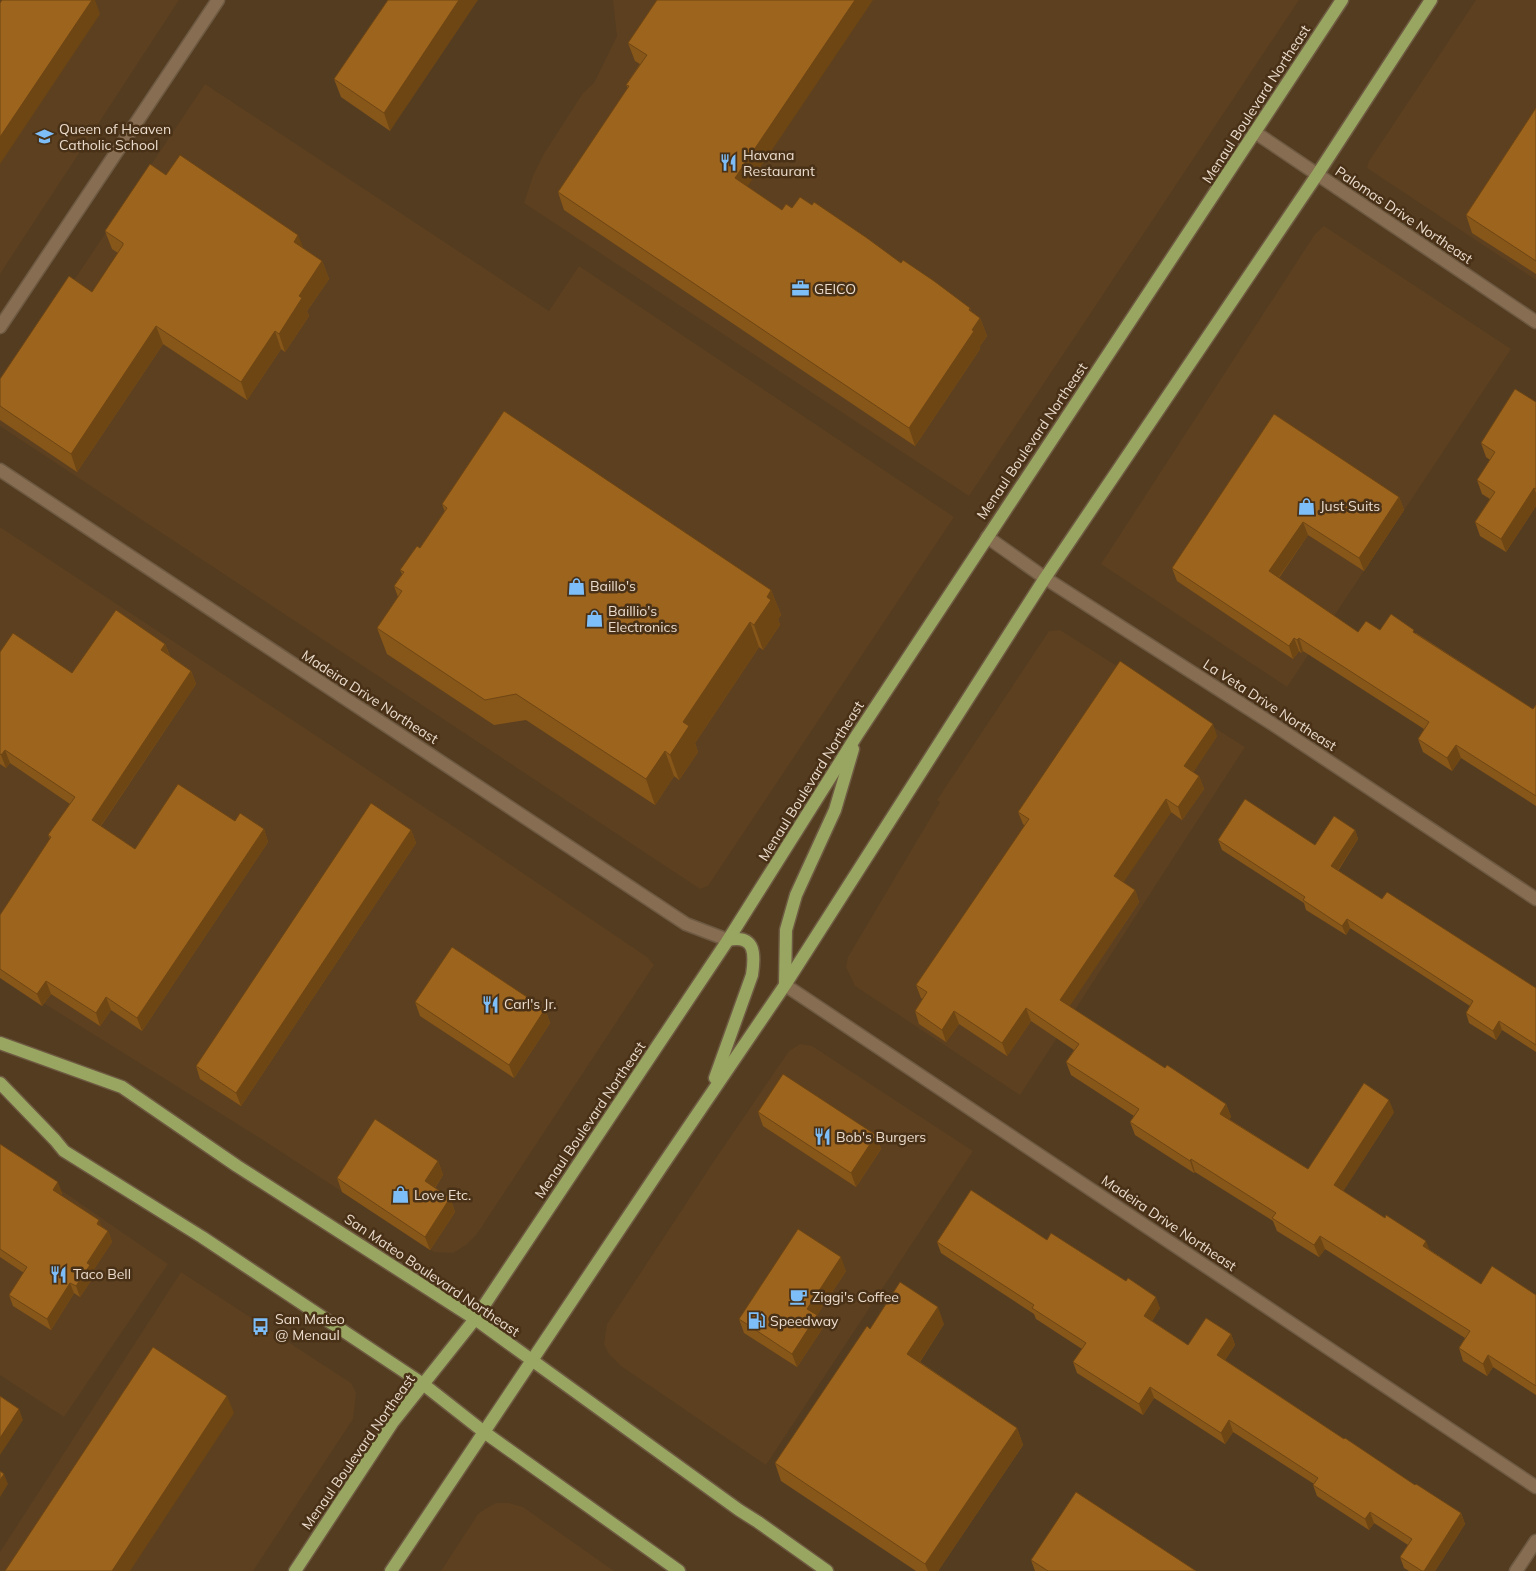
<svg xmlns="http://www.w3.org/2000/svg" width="1536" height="1571" font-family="Mulish,sans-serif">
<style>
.built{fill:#5d401f}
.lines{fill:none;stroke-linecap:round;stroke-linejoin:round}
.minor-casing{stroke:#6e5a42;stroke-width:15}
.major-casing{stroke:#6e5a42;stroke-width:15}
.minor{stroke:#876d51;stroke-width:12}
.major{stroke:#99a661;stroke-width:12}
.wall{fill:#875619}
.shaded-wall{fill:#6e4614}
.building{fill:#9d641d;stroke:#6e4614}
.labels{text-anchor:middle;stroke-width:5;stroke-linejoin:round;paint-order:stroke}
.street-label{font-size:14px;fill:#ebdccd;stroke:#493117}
.poi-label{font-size:14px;fill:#ebdccd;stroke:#493117;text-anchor:start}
</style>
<rect width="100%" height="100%" fill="#543c21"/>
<!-- built -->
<g class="built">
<polygon points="0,0 179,0 0,274"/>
<polygon points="613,0 1299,0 969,496 524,203 533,176 545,152 583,93 594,83 617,36"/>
<polygon points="1476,0 1536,0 1536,280 1367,168 1369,161"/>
<polygon points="205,84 549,311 579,266 954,517 708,886 700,889 0,426 0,391"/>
<polygon points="1324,226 1511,349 1287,687 1101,564 1315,234"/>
<polygon points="0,527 465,834 647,957 654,965 477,1234 466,1245 453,1253 434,1252 263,1140 0,976"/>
<polygon points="1060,630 1245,747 1020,1095 855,986 846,967 848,957 940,802 937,800 1049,631"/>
<polygon points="800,1044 812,1046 973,1151 766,1465 621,1366 609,1354 604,1344 607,1324 716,1158 789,1051"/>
<polygon points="0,1148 168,1264 64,1417 0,1375"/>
<polygon points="181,1272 351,1383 356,1393 353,1419 253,1571 0,1571 0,1552"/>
<polygon points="496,1503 509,1503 523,1507 614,1571 441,1571 478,1514 485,1509"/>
</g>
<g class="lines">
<defs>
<g id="minor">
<polyline points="1256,133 1536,322"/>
<polyline points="0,327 218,0"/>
<polyline points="0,470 686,924 728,940"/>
<polyline points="987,537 1045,578 1274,725 1536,899"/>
<polyline points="785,985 1536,1487"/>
<polyline points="1516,1571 1536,1541"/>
</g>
<g id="major">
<polyline points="785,984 786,930 796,895 835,810 853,749"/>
<polyline points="0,1043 122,1087 237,1166 475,1319 739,1510 758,1522 827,1571"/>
<path d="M715 1078 752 975C755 955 756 934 728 940"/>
<polyline points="0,1083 55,1140 64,1151 202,1237 423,1384 484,1432 679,1571"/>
<polyline points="295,1571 393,1422 475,1319 497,1286 728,940 857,735 1342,0"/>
<polyline points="391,1571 662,1166 785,985 1045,578 1317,175 1431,0"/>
</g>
</defs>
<!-- minor casing -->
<use href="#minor" class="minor-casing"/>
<!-- major casing -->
<use href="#major" class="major-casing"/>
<!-- minor -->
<use href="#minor" class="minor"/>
<!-- major -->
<use href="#major" class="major"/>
</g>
<!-- wall -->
<g class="wall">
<polygon points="388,0 390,131 341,97 334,79"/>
<polygon points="657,0 747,187 782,210 792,208 901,263 970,308 971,311 980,318 987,336 980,346 980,349 915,446 564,210 558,192 628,88 626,85 640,64 635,61 628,43"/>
<polygon points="1536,108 1536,274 1472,233 1466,215"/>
<polygon points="166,175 303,248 322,261 329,279 307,311 309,316 285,352 281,349 247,400 163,344 77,472 0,420 0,379 92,292 118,253 112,249 105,231"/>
<polygon points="1536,402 1536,506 1506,552 1480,536 1475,522 1490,499 1482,494 1477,480 1490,460 1486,457 1481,443"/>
<polygon points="1274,414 1399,497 1404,510 1364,571 1308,535 1279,578 1358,632 1380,630 1416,633 1533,709 1536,705 1536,806 1461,758 1452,771 1423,752 1418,739 1424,729 1303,651 1301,653 1299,651 1293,659 1177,581 1172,568"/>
<polygon points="442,504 771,590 781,615 778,619 780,625 763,650 759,647 695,743 698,752 679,780 674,776 655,805 526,720 494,725 387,654 377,628 398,597 394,586 402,574 400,570 420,548 445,512"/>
<polygon points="165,644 170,656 191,671 196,684 101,826 135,849 235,821 264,829 268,842 142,1031 111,1010 100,1026 51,994 42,1006 0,978 0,915 50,839 48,835 70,804 10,763 6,768 0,764 0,652 72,673"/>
<polygon points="1217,736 1193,772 1199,776 1204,789 1182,820 1171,812 1123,882 1135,890 1139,902 1069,1006 1165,1068 1226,1104 1231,1117 1229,1119 1308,1169 1394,1112 1343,1191 1430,1250 1481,1284 1536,1295 1536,1395 1493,1367 1487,1376 1463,1361 1459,1348 1465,1338 1325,1249 1319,1257 1277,1231 1273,1221 1195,1172 1194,1173 1135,1135 1130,1122 1134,1116 1071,1075 1066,1062 1074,1050 1031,1021 1007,1056 959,1024 946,1042 919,1024 915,1011 923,999 921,998 916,985 1025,826 1023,824 1018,812"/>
<polygon points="411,830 416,843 241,1106 200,1079 196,1066"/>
<polygon points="1355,830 1358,839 1338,871 1382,899 1536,988 1536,1052 1502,1030 1496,1040 1469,1023 1466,1013 1470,1006 1350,928 1346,935 1306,910 1304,903 1222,850 1218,840 1315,845"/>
<polygon points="415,1002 545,1009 550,1023 514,1078 420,1016"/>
<polygon points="758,1112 876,1135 881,1149 856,1187 763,1126"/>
<polygon points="0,1144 62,1193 61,1195 108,1231 112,1242 92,1272 94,1276 80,1297 74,1293 51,1330 13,1306 9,1295 24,1273 0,1257"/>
<polygon points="438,1161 443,1175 435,1188 450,1198 455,1212 430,1250 342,1192 337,1178"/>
<polygon points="1047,1240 1160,1308 1152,1321 1188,1345 1231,1334 1235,1345 1225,1360 1344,1439 1415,1485 1461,1513 1465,1524 1435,1571 1409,1571 1404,1568 1400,1557 1408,1545 1374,1523 1369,1530 1317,1496 1313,1485 1314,1484 1233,1432 1225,1444 1154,1398 1143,1415 1077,1373 1073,1362 1082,1349 1036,1319 1034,1314 941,1253 937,1242"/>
<polygon points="846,1271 817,1315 822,1329 797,1367 744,1333 739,1319"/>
<polygon points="944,1324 920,1362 1017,1428 1023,1445 938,1571 916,1571 781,1481 775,1463 870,1329"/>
<polygon points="1031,1560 1196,1571 1035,1571"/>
</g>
<!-- shaded-wall -->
<g class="shaded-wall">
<polygon points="92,0 95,0 100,14 0,164 0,137"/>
<polygon points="459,0 478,0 390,131 384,113"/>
<polygon points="855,0 873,0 741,196 735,178"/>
<polygon points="298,235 305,252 294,242"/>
<polygon points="322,261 329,279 307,311 309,316 285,352 279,334 299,296"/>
<polygon points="970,308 976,324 980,318 987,336 980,346 980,349 915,446 909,428 972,330 969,310"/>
<polygon points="156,326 163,344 77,472 71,454"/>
<polygon points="275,331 281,349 247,400 241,382"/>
<polygon points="1534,488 1536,493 1536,506 1506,552 1501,539"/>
<polygon points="1399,497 1404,510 1364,571 1359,558"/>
<polygon points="1303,522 1308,535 1274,584 1269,571"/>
<polygon points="771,590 781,615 778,619 780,625 763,650 754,625 767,597"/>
<polygon points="750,622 759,647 695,743 698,752 679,780 670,755 683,722"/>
<polygon points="1294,638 1299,651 1293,659 1289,646"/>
<polygon points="1299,638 1303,651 1301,653 1297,640"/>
<polygon points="165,644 170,657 161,650"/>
<polygon points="191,671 196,684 96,833 92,820"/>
<polygon points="1213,724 1217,736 1189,779 1184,766"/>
<polygon points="1456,745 1461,758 1452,771 1447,758"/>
<polygon points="5,750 10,763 6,768 1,755"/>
<polygon points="665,751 674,776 655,805 646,779"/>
<polygon points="1199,776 1204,789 1182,820 1178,807"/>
<polygon points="1166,799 1171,812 1119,889 1114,876"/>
<polygon points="264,829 268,842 142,1031 137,1018"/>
<polygon points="411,830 416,843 241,1106 236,1093"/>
<polygon points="1355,830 1358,839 1334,876 1331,866"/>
<polygon points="1135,890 1139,902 1065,1013 1060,1000"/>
<polygon points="1347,919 1350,928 1346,935 1342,926"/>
<polygon points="46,981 51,994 42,1006 37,994"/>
<polygon points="106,997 111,1010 100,1026 96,1013"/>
<polygon points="1026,1008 1031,1021 1007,1056 1002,1043"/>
<polygon points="545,1009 550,1023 514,1078 509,1065"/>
<polygon points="954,1011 959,1024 946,1042 942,1030"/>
<polygon points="1499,1021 1502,1030 1496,1040 1493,1031"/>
<polygon points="1389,1100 1394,1112 1339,1198 1334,1185"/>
<polygon points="1226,1104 1231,1117 1225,1126 1220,1114"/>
<polygon points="876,1135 881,1149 856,1187 851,1173"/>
<polygon points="1191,1159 1195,1172 1194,1173 1190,1161"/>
<polygon points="438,1161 443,1175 430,1195 425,1181"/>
<polygon points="58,1182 62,1193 57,1201 53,1190"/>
<polygon points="450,1198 455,1212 430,1250 425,1237"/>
<polygon points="99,1220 103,1231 97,1224"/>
<polygon points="108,1231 112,1242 92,1272 94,1276 80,1297 76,1286 87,1263"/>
<polygon points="1320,1236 1325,1249 1319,1257 1314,1245"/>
<polygon points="1426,1241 1431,1253 1423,1246"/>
<polygon points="841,1257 846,1271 812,1323 807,1309"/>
<polygon points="70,1283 74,1293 51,1330 47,1319"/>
<polygon points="1156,1297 1160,1308 1148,1327 1144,1316"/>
<polygon points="938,1307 944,1324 914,1371 907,1354"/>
<polygon points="817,1315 822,1329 797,1367 792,1354"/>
<polygon points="1231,1334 1235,1345 1221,1366 1217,1355"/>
<polygon points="1488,1355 1493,1367 1487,1376 1483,1364"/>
<polygon points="1150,1387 1154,1398 1143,1415 1139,1404"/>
<polygon points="227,1396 234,1413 130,1571 112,1571"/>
<polygon points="19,1409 23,1420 0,1455 0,1438"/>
<polygon points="1229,1420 1233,1432 1225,1444 1221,1433"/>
<polygon points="1017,1428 1023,1445 938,1571 928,1571 925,1564"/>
<polygon points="4,1474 8,1484 0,1497 0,1480"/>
<polygon points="1370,1512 1374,1523 1369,1530 1365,1519"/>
<polygon points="1461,1513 1465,1524 1435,1571 1424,1571"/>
</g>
<!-- building -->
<g class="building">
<polygon points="2,0 92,0 0,137 0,3"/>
<polygon points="388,0 459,0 384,113 334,79"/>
<polygon points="657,0 855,0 735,178 782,210 786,204 792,208 800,197 812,205 814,202 867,238 901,263 903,260 934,281 970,308 969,310 980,318 972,330 974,331 909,428 558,192 629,86 626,85 647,55 628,43"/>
<polygon points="1536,108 1536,261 1466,215"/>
<polygon points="180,155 298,235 294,242 322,261 299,296 302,298 279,334 275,331 241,382 156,326 71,454 0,406 0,379 69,276 92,292 123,245 123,243 105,231 150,164 166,175"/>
<polygon points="1515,389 1536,402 1536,489 1534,488 1501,539 1475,522 1495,492 1477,480 1495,452 1481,443"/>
<polygon points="504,411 771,590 767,597 771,600 754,625 750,622 683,722 689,726 670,755 665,751 646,779 516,694 485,700 377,628 402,591 394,586 404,572 400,570 417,546 420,548 447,508 442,504"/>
<polygon points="1274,414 1399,497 1359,558 1303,522 1269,571 1358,632 1366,621 1380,630 1391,614 1414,630 1413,632 1533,709 1536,705 1536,796 1456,745 1447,758 1418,739 1429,722 1299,638 1297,640 1294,638 1289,646 1172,568"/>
<polygon points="116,610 165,644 161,650 191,671 92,820 135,849 178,784 235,821 240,813 264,829 137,1018 106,997 96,1013 46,981 37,994 0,969 0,915 51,837 48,835 75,797 5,750 1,755 0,754 0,652 13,633 72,673"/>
<polygon points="1120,661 1213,724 1184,766 1199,776 1178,807 1166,799 1114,876 1135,890 1060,1000 1165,1068 1167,1065 1226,1104 1220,1114 1308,1169 1364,1083 1389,1100 1334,1185 1385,1218 1386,1215 1426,1241 1423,1246 1481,1284 1492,1266 1536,1295 1536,1386 1488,1355 1483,1364 1459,1348 1470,1331 1320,1236 1314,1245 1272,1218 1276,1213 1191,1159 1190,1161 1130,1122 1139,1109 1066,1062 1079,1044 1026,1008 1002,1043 954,1011 942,1030 915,1011 927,992 916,985 1029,819 1018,812"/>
<polygon points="1245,799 1315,845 1334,816 1355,830 1331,866 1382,899 1387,892 1536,988 1536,1045 1499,1021 1493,1031 1466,1013 1473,1001 1347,919 1342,926 1303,900 1305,897 1218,840"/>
<polygon points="371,803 411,830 236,1093 196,1066"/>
<polygon points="452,947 545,1009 509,1065 415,1002"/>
<polygon points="783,1074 876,1135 851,1173 758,1112"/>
<polygon points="375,1119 438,1161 425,1181 450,1198 425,1237 337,1178"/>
<polygon points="0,1144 58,1182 53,1190 99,1220 97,1224 108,1231 87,1263 90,1265 76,1286 70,1283 47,1319 9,1295 27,1267 0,1249"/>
<polygon points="971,1190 1047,1240 1051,1233 1126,1281 1128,1278 1156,1297 1144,1316 1188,1345 1206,1318 1231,1334 1217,1355 1344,1439 1345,1438 1415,1485 1416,1484 1461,1513 1424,1571 1422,1571 1400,1557 1412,1539 1370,1512 1365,1519 1313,1485 1318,1478 1229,1420 1221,1433 1150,1387 1139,1404 1073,1362 1086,1343 1032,1308 1034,1305 937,1242"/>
<polygon points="798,1229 841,1257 807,1309 817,1315 792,1354 739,1319"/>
<polygon points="900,1282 938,1307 907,1354 1017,1428 925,1564 775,1463 867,1326 870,1329"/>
<polygon points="153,1347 227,1396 112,1571 5,1571"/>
<polygon points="0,1396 19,1409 0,1438"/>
<polygon points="0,1471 4,1474 0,1480"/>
<polygon points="1076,1492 1196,1571 1048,1571 1031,1560"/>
</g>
<!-- icons -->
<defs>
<symbol id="school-bare" viewBox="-9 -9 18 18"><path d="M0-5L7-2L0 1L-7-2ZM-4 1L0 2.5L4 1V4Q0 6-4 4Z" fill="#7dbef9" stroke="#493117" stroke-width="2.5" paint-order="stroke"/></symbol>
<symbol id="restaurant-bare" viewBox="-9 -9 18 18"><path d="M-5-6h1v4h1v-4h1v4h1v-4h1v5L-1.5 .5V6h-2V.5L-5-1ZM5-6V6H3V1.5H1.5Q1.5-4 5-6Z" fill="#7dbef9" stroke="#493117" stroke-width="2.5" paint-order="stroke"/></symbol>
<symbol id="office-bare" viewBox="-9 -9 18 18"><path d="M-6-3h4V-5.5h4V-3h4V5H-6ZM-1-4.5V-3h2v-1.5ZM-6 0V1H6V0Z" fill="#7dbef9" stroke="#493117" stroke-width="2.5" paint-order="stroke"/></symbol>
<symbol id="shop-bare" viewBox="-9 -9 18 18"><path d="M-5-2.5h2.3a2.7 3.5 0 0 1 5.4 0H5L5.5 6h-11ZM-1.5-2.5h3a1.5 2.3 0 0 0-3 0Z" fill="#7dbef9" stroke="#493117" stroke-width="2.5" paint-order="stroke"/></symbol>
<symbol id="cafe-bare" viewBox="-9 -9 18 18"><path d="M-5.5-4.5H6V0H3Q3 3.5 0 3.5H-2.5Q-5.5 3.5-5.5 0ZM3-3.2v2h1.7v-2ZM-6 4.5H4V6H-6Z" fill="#7dbef9" stroke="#493117" stroke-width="2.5" paint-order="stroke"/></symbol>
<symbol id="fuel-bare" viewBox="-9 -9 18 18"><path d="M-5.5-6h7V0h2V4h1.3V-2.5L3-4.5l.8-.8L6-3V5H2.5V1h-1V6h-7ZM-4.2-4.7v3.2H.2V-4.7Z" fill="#7dbef9" stroke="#493117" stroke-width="2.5" paint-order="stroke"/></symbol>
<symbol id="bus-bare" viewBox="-9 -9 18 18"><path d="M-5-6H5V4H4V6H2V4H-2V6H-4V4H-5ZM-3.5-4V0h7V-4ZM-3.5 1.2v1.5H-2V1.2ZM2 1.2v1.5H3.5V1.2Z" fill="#7dbef9" stroke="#493117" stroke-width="2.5" paint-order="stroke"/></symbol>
</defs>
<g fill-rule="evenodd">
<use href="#school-bare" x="32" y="124" width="25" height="25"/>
<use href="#restaurant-bare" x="716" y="150" width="25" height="25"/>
<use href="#office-bare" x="788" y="276" width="25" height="25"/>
<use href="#shop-bare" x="1294" y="494" width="25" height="25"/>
<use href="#shop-bare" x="564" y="574" width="25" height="25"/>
<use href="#shop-bare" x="582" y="606" width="25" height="25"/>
<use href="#restaurant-bare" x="478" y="992" width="25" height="25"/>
<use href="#restaurant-bare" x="810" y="1124" width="25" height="25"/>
<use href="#shop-bare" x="388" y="1182" width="25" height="25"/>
<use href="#restaurant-bare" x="46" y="1262" width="25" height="25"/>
<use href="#cafe-bare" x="786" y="1284" width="25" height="25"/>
<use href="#fuel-bare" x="744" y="1308" width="25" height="25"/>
<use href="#bus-bare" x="248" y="1314" width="25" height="25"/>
</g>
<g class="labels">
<!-- street labels -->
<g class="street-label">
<text transform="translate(1256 104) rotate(-57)" y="5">Menaul Boulevard Northeast</text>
<text transform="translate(1404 215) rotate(34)" y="5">Palomas Drive Northeast</text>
<text transform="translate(1032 441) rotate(-56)" y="5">Menaul Boulevard Northeast</text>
<text transform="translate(370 697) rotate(33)" y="5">Madeira Drive Northeast</text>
<text transform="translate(1270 705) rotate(33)" y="5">La Veta Drive Northeast</text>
<text transform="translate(811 781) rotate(-58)" y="5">Menaul Boulevard Northeast</text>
<text transform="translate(590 1120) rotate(-56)" y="5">Menaul Boulevard Northeast</text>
<text transform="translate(1169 1223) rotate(34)" y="5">Madeira Drive Northeast</text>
<text transform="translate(432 1275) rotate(34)" y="5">San Mateo Boulevard Northeast</text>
<text transform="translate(358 1452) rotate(-55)" y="5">Menaul Boulevard Northeast</text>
</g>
<!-- poi labels -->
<g class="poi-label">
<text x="59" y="134">Queen of Heaven<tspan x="59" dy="16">Catholic School</tspan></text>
<text x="743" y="160">Havana<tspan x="743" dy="16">Restaurant</tspan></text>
<text x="814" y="294">GEICO</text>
<text x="1320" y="511">Just Suits</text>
<text x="590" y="591">Baillo's</text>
<text x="608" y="616">Baillio's<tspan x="608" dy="16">Electronics</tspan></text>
<text x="504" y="1009">Carl's Jr.</text>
<text x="836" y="1142">Bob's Burgers</text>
<text x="414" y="1200">Love Etc.</text>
<text x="73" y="1279">Taco Bell</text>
<text x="812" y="1302">Ziggi's Coffee</text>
<text x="275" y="1324">San Mateo<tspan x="275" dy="16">@ Menaul</tspan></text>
<text x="770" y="1326">Speedway</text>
</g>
</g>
</svg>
